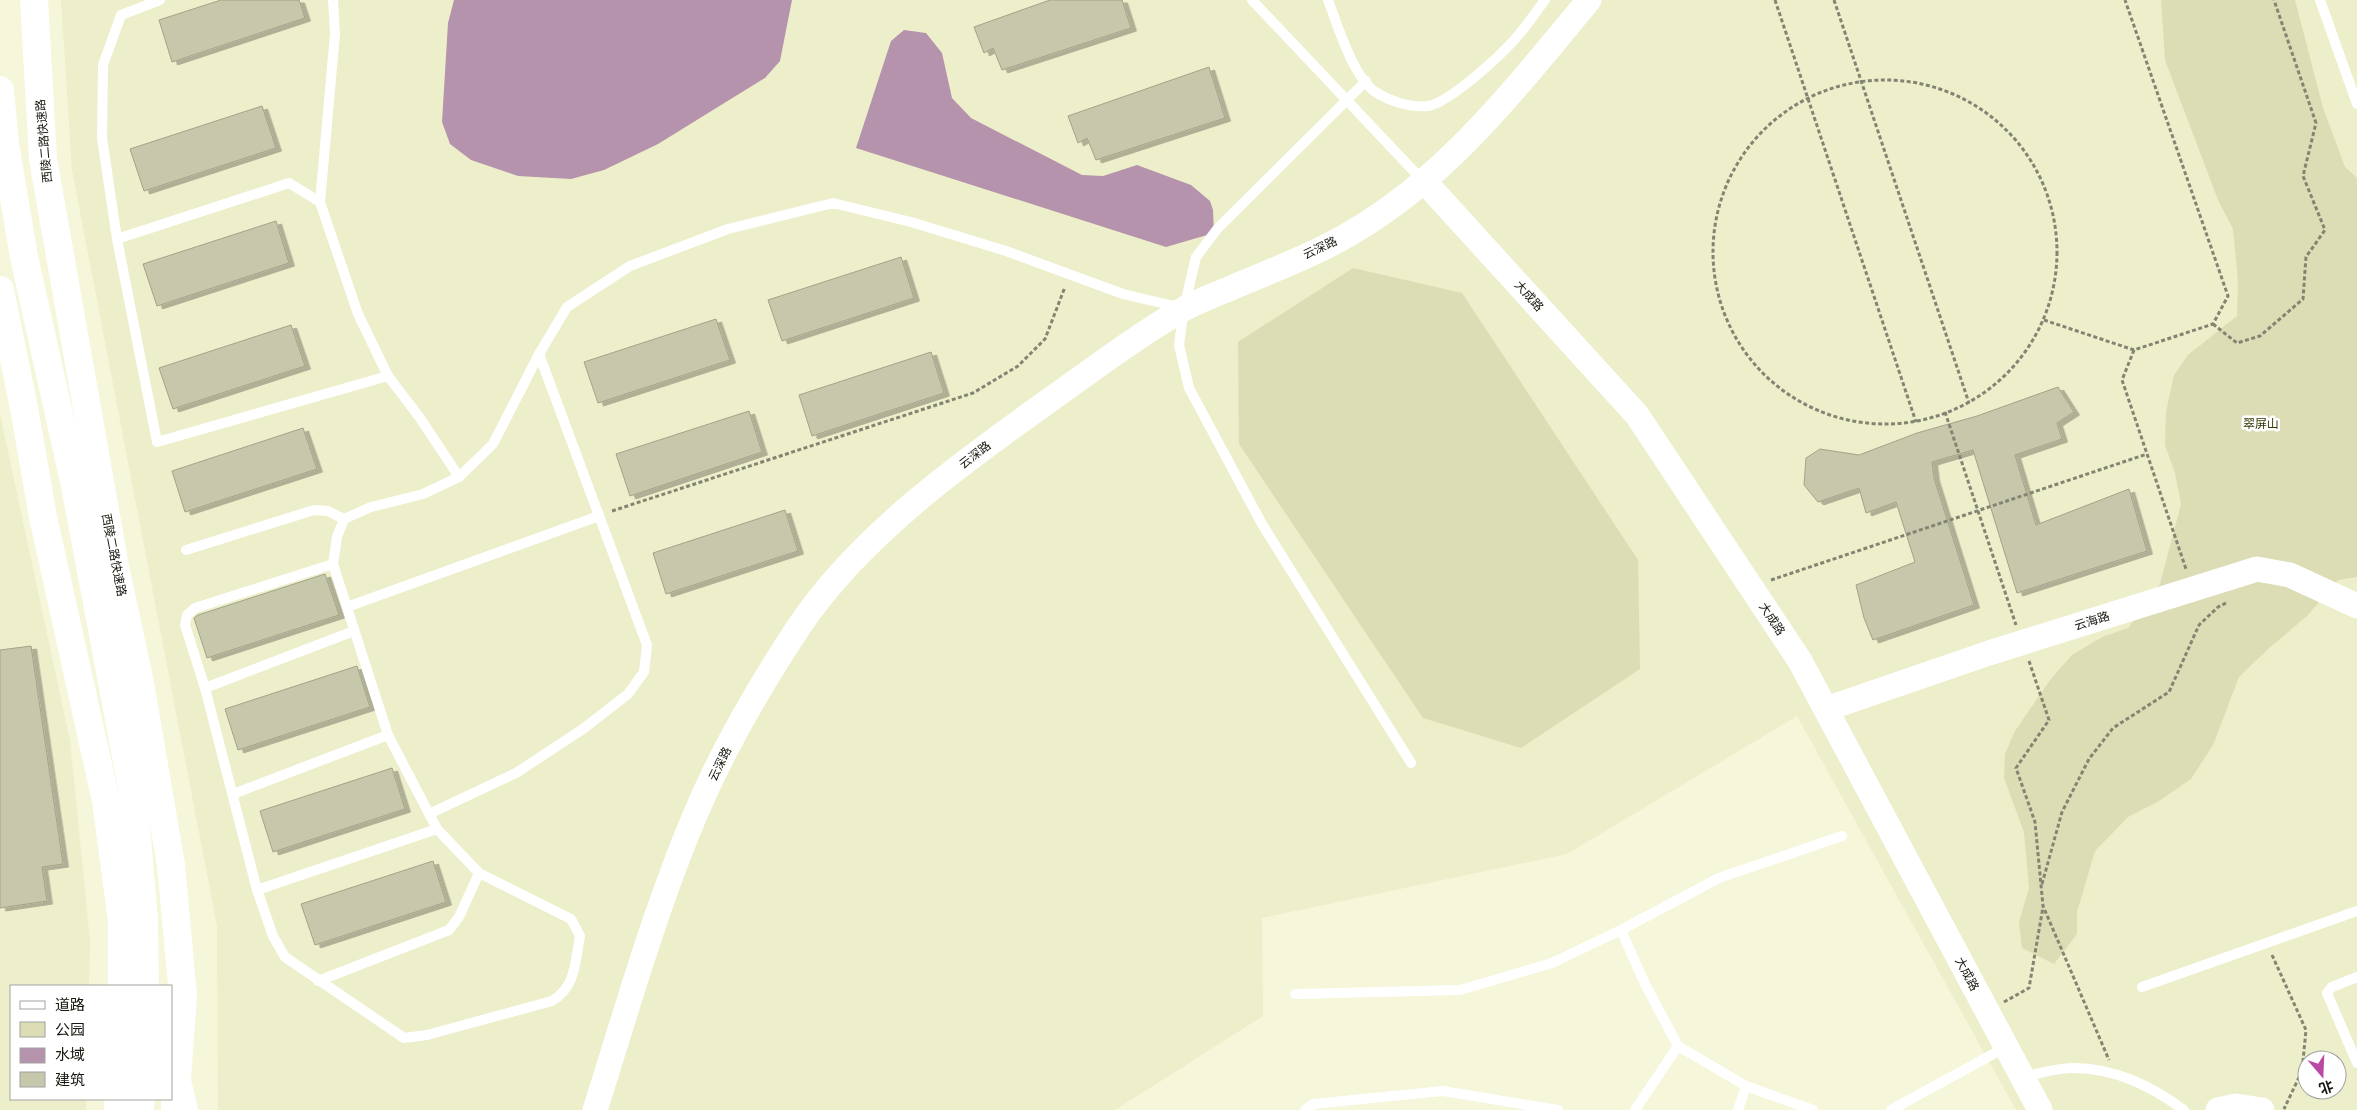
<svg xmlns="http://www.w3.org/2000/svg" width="2357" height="1110" font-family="Overpass,'Noto Sans SC',sans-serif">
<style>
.built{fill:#edeeca;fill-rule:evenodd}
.green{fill:#dcddb4}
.water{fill:#b693ac}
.building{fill:#c7c7ac;stroke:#a2a388;filter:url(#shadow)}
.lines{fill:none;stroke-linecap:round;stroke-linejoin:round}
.path{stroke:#848472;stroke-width:3;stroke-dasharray:4 2.5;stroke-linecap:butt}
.service{stroke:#fff;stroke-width:10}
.tertiary{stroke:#fff;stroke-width:25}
.trunk{stroke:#fff;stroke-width:28}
.motorway{stroke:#fff;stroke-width:28}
.labels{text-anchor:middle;stroke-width:5;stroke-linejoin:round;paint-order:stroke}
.street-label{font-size:12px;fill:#17170e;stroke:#fff}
.park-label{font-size:12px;fill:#3a3906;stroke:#fff}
</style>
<defs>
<filter id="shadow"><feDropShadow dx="5.5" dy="3" stdDeviation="0" flood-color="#0004"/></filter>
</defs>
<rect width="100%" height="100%" fill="#f5f6da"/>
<!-- built -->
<g class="built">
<path d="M61 0H2357V1110H2016L1797 716 1567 854 1262 918 1263 1016 1115 1110H218L217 926 72 170ZM2307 1060H2337V1090H2307Z"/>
<polygon points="0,414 70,741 90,941 89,986 11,986 11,1099 86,1099 86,1110 0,1110"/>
</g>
<!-- green -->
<g class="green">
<polygon points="2161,0 2295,0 2323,108 2345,167 2357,178 2357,577 2338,580 2307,616 2268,649 2239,677 2213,745 2191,779 2159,801 2128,817 2095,851 2077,912 2077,934 2054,964 2022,948 2019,922 2029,888 2024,832 2004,778 2005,754 2015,731 2050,680 2072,655 2102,637 2128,628 2160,584 2181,504 2175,473 2165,445 2166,412 2174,375 2188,355 2237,316 2238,281 2233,229 2218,200 2165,60"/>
<polygon points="1353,268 1462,293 1638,560 1640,669 1521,748 1423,718 1239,444 1238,342"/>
</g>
<!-- water -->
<g class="water">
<polygon points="454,0 792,0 780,61 765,78 658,144 604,170 571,179 518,176 471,160 450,144 442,122 448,23"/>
<polygon points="904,30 926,33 942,53 952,98 971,118 1082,175 1103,176 1137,165 1191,185 1210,201 1213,210 1214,233 1166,247 856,148 891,41"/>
</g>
<!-- building -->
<g class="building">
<polygon points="221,0 299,0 305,18 172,62 159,20"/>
<polygon points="1050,0 1122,0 1131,28 1002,70 993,48 984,53 974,27"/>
<polygon points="1209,67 1225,118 1096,160 1087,138 1078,143 1068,116"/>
<polygon points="262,106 276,148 144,191 130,149"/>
<polygon points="276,221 289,263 157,306 143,264"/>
<polygon points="901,257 914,298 782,341 768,300"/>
<polygon points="716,319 730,360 598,403 584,362"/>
<polygon points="291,325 305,366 173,409 159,368"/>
<polygon points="931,352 944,393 812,436 799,395"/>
<polygon points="2058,387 2074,412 2057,423 2062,439 2015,455 2036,525 2129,489 2147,551 2017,593 1973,450 1932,462 1934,478 1974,605 1873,640 1864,618 1856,585 1915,562 1896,502 1866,513 1859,488 1818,502 1804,485 1806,458 1820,449 1859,455 1917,433 1977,416"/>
<polygon points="749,411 762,452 630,496 616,454"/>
<polygon points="303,428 317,469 185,512 172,471"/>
<polygon points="785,510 798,551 666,594 653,553"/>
<polygon points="325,574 339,615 207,658 194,618 198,615"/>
<polygon points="31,646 63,864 42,867 47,901 0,908 0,650"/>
<polygon points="357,666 370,707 238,750 225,709"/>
<polygon points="392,768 405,809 273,852 260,811"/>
<polygon points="433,861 446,902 315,945 301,904"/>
</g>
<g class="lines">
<!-- path -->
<g class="path">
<polyline points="1775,0 1916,422"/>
<polyline points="1834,0 1969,403"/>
<circle cx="1885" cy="252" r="172"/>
<polyline points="2044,320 2134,350 2213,324 2228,296 2125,0"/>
<polyline points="2213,324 2237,343 2260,336 2303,299 2306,257 2325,230 2303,176 2316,123 2274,0"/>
<polyline points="2134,350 2122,380 2186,569"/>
<polyline points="1945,412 2016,625"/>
<polyline points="612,511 973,393 1018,366 1045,339 1065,287"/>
<polyline points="1771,580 2147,454"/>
<polyline points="2029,661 2049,720 2016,768 2035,822 2043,906 2109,1060"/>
<polyline points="2042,884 2062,812 2089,759 2113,728 2169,692 2199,625 2218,607 2228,602"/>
<polyline points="2272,955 2306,1030 2302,1071 2284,1109"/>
<polyline points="2004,1002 2029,988 2043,907"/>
</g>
<!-- service -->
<g class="service">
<polyline points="160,0 121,15 103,65 102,138 117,239 157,442 388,376"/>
<polyline points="333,0 335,34 320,202 358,314 388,376 420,418 459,477"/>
<polyline points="1252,0 1424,182"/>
<path d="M1328 0C1337 24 1353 76 1374 91 1389 101 1410 108 1428 106 1449 103 1500 56 1515 39 1526 27 1535 13 1545 0"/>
<polyline points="2320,0 2357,104"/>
<polyline points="1366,81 1218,228 1196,257 1184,308 1179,345 1189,388 1262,524 1411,763"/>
<polyline points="117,239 289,183 320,202"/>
<polyline points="186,550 314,510 328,511 344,519"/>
<path d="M333 564 195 608 187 615 185 625 205 688 257 890 273 936 285 957 404 1038 427 1035 552 1001C576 987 575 962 580 936L571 919 479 873 437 829 388 735 333 564 337 537 344 519 371 507 423 494 459 477 493 444 539 354 567 307 630 266 728 229 833 203 911 222 1006 251 1123 294 1178 307"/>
<polyline points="347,607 599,516"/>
<polyline points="205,688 354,631"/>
<polyline points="233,794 388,735"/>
<polyline points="429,814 516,773 583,729 628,694 644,672 647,645 539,354"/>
<polyline points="257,890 437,829"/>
<polyline points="1621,930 1645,984 1678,1046 1746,1086 1813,1110"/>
<polyline points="2357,977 2332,987 2327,993 2357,1063"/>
<polyline points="318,981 449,930 459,917 479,873"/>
<polyline points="2142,987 2357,911"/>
<polyline points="1295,994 1460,990 1552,963 1621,930 1719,878 1842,836"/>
<path d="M2024 1077C2040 1073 2057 1068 2073 1068 2115 1068 2151 1086 2184 1110"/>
<polyline points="1305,1110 1313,1104 1443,1091 1558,1110"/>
<polyline points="1635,1110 1678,1046"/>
<polyline points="1738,1110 1746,1086"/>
<polyline points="1891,1110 2006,1047"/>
</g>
<!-- tertiary -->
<g class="tertiary">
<polyline points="1425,182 1637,415 1800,661 2040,1110"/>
<polyline points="1826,709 1989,653 2257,569 2290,575 2357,606"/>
<path d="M595 1110C626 1012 655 910 695 815 723 749 760 685 800 625 860 536 960 464 1047 402 1091 371 1135 337 1182 310 1197 301 1215 295 1231 288 1271 271 1314 255 1351 233 1448 177 1518 85 1589 0"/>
<polyline points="2218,1110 2236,1106 2262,1110"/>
</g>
<!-- trunk -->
<g class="trunk">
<polyline points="34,0 43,159 115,567 140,683 171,865 183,996 175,1106"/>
<polyline points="0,90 5,144 24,257 75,486 133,793 144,919 145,986"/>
<polyline points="140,1110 141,1099"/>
</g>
<!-- motorway -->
<g class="motorway">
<polyline points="0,290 24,408 43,517 106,801 122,921 122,986"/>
<polyline points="177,1081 184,1110"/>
<polyline points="118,1110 118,1099"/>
</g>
</g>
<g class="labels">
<!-- street labels -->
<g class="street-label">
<text transform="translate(44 141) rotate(-95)" y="4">西陵二路快速路</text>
<text transform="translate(1320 248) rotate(-25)" y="4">云深路</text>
<text transform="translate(1529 296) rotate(48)" y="4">大成路</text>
<text transform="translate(975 455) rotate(-38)" y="4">云深路</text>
<text transform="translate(114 555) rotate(79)" y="4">西陵二路快速路</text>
<text transform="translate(1772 619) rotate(57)" y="4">大成路</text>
<text transform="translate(2092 621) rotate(-18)" y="4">云海路</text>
<text transform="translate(720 764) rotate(-64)" y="4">云深路</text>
<text transform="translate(1967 974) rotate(62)" y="4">大成路</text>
</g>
<!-- park labels -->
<g class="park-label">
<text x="2261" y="428">翠屏山</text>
</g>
</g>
<!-- legend -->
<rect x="10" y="985" width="162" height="115" fill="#ffffff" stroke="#a2a29f"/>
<rect x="20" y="1001" width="25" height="8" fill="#ffffff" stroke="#a2a29f"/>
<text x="55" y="1010" font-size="15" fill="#17170e">道路</text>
<rect x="20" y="1022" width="25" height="15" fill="#dcddb4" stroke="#a2a29f"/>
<text x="55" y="1035" font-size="15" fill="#17170e">公园</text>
<rect x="20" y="1048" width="25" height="15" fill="#b693ac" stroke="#a2a29f"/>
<text x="55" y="1060" font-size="15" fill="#17170e">水域</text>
<rect x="20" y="1072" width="25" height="15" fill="#c7c7ac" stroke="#a2a29f"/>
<text x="55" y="1085" font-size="15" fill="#17170e">建筑</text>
<!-- north arrow -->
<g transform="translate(2322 1075) rotate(161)"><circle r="24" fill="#ffffff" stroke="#a2a29f"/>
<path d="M0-4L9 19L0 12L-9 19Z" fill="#ba49a4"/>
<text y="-8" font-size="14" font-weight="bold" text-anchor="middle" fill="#17170e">北</text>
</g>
</svg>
